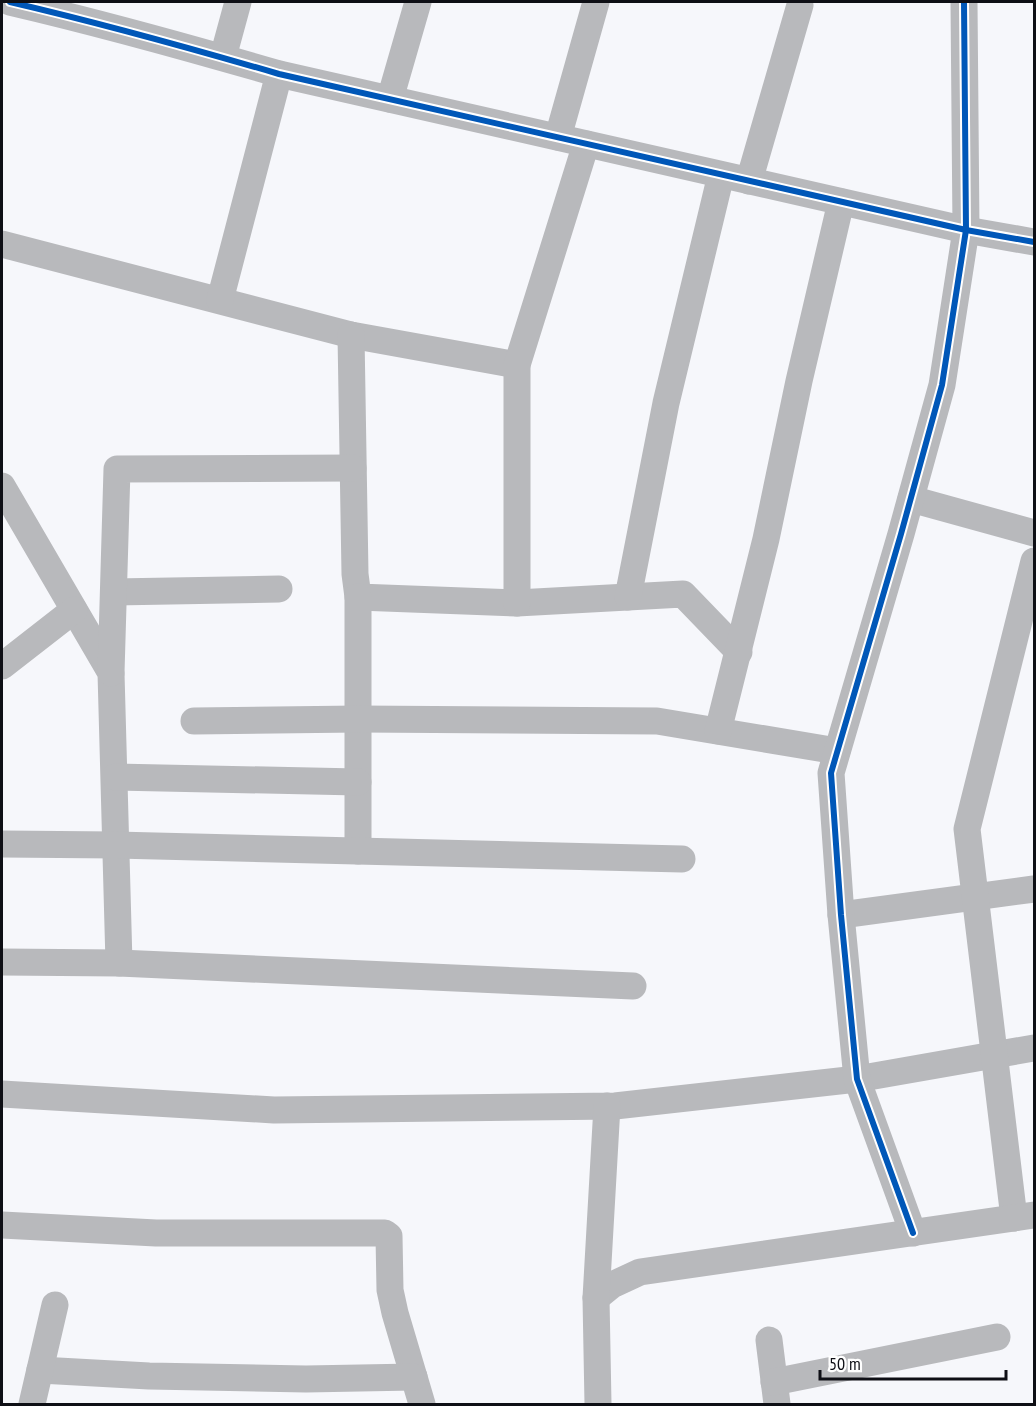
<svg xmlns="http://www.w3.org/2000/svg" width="1036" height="1406" font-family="'PT Sans Narrow',sans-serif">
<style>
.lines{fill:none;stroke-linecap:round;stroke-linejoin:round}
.minor{stroke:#b8b9bc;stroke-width:27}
.cycleway-casing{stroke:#fff;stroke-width:10}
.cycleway{stroke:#0057b8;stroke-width:6}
</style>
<rect width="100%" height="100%" fill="#f6f7fb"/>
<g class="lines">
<!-- minor -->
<g class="minor">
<path d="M10 2C100 23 190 48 279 74L966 230 1034 242"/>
<polyline points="223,57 238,2"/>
<polyline points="390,99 418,2"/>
<polyline points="558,137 596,2"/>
<polyline points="749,181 800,5"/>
<polyline points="2,244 351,335 517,365"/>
<polyline points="220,300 279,74"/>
<polyline points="351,335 355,574 358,597 517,603 683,594 739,652"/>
<polyline points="2,486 111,673 119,963"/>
<polyline points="911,499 1034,533"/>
<polyline points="114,592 279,589"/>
<polyline points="358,597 358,851"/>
<polyline points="628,597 666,403 721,175"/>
<polyline points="517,603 517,365 586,144"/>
<polyline points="2,666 74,610"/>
<polyline points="111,673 117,469 353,468"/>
<polyline points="194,721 358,719 657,721 837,751"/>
<polyline points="718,731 766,539 799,381 841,202"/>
<polyline points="115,777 358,782"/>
<polyline points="2,844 116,845 682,859"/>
<polyline points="841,915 1034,889"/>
<polyline points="2,962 119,963 633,986"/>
<polyline points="2,1094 274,1110 615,1106 857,1079 1034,1048"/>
<polyline points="1014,1218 967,829 1034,561"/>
<polyline points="2,1225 156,1233 385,1233 389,1236 390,1290 395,1313 422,1404"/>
<polyline points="913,1233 857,1079 841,915 831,773 901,534 942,385 966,230 964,2"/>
<polyline points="596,1298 612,1285 640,1272 1034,1215"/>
<polyline points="769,1340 777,1404"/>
<polyline points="40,1370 149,1376 306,1379 414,1377"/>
<polyline points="774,1382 997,1337"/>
<polyline points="32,1404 55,1305"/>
<polyline points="598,1404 596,1298 607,1106"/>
</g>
<defs>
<g id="cycleway">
<path d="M10 2C100 23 190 48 279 74L966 230 1034 242"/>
<polyline points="913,1233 857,1079 841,915 831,773 901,534 942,385 966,230 964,2"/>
</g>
</defs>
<!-- cycleway casing -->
<use href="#cycleway" class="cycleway-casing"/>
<!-- cycleway -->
<use href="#cycleway" class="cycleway"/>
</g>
<!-- border -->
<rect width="1036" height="1406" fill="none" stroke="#0e0f15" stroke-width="6"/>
<!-- scale -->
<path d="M820 1370v9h186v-9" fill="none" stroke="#0e0f15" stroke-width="3"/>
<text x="829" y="1370" font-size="18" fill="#0e0f15" stroke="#ffffff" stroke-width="4.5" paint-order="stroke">50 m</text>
</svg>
